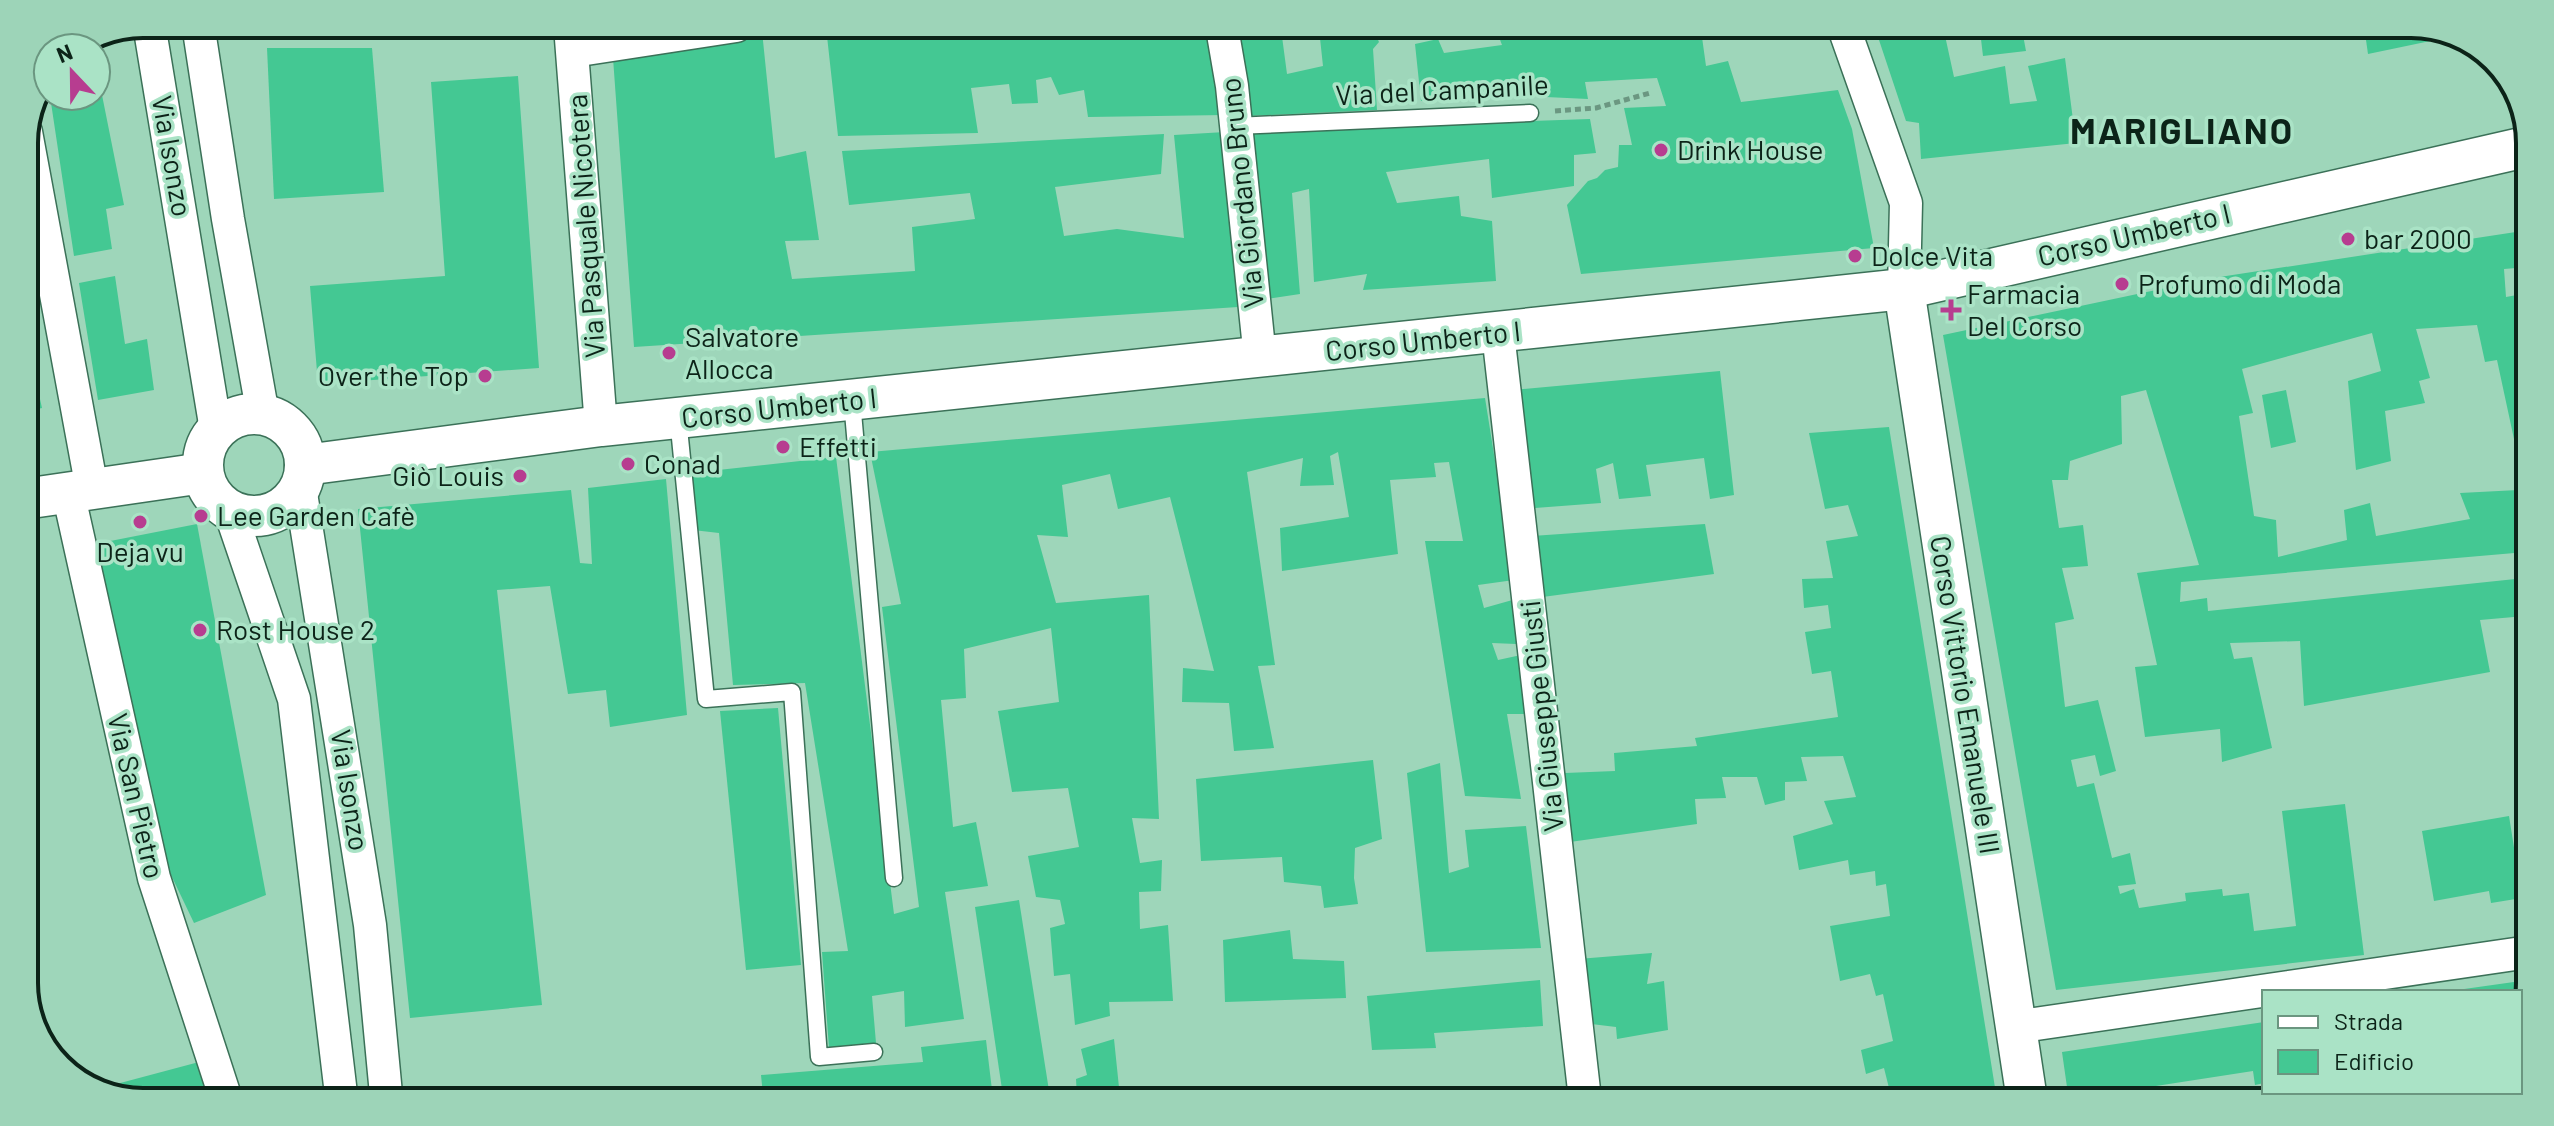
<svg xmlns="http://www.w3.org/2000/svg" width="2554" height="1126" font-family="Barlow,sans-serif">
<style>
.building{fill:#44c893}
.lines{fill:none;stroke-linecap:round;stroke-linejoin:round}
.service-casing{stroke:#3b7158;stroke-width:19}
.minor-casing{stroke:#3b7158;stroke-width:35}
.tertiary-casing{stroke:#3b7158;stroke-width:43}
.path{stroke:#6b9781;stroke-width:5;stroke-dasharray:6 4;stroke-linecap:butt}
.service{stroke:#fff;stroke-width:16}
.minor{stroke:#fff;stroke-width:32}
.tertiary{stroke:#fff;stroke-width:40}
.poi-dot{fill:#b73d90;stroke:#aae3c6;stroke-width:3}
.labels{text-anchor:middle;stroke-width:7;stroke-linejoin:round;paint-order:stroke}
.street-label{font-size:28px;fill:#0c2318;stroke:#aae3c6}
.poi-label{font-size:28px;fill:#0c2318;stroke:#aae3c6;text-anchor:start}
.district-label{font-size:36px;font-weight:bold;letter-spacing:2px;fill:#0c2318;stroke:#aae3c6}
.rim{fill:none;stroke:#0c2318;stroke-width:4}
</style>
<rect width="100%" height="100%" fill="#9ed6ba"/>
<!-- building -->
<g class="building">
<polygon points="826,27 1212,28 1225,115 1088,117 1084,90 1059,95 1051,77 1036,80 1038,103 1012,104 1009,84 971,88 978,133 838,136"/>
<polygon points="1233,28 1281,29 1287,74 1323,66 1319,29 1373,29 1379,42 1373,49 1377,110 1247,116"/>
<polygon points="1496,29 1701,30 1706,66 1728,61 1741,102 1838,90 1852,129 1874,248 1581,274 1567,205 1588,181 1597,178 1605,170 1618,167 1619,145 1632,145 1624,108 1666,106 1657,78 1585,82 1588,99 1546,97 1544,92 1421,101 1415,44 1438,39 1444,53 1502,45"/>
<polygon points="762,31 775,158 806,151 819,240 785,241 792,279 915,271 912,227 975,219 970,193 849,205 842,151 1164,134 1161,174 1055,187 1064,236 1117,229 1184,238 1174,135 1225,132 1238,307 634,347 613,58"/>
<polygon points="1876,31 1944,31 1954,77 2005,66 2010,104 2037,101 2028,66 2065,58 2076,143 1921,159 1919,123 1906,121"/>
<polygon points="1980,31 2036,32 2036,35 2023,35 2026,51 1983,56"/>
<polygon points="2060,32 2081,32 2081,33 2061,37"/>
<polygon points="2365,33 2457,33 2459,35 2368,54"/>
<polygon points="267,48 372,48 384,192 274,199"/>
<polygon points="96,65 124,205 106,209 112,249 74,256 50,96 96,96"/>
<polygon points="518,76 539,368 318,384 310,286 445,276 431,82"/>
<polygon points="1590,119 1596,153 1574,155 1574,186 1492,198 1489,159 1386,172 1397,203 1459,196 1461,216 1492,221 1496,281 1363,290 1367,274 1314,282 1309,189 1292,193 1300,294 1260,300 1247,131"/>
<polygon points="2529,230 2528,267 2504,269 2506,297 2528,293 2526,481 2523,481 2497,360 2485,362 2477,325 2416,329 2430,378 2419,381 2425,403 2385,411 2391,461 2356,470 2348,381 2381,371 2372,333 2242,369 2253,413 2239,416 2254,516 2276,520 2278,557 2347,540 2344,510 2370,503 2376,536 2470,519 2460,493 2518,490 2526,512 2526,552 2181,582 2180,602 2207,598 2208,611 2525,578 2525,616 2480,620 2490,672 2304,706 2300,641 2230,643 2234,659 2252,657 2272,748 2222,762 2220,729 2145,737 2135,667 2157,665 2137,573 2199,565 2146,390 2121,396 2122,444 2070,461 2068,480 2052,480 2059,528 2083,525 2088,566 2062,568 2074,619 2055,623 2065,707 2098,700 2116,771 2100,776 2095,755 2071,760 2077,787 2094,783 2112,858 2130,853 2136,884 2118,886 2120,894 2134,889 2139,908 2186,901 2185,893 2222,889 2223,896 2249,893 2254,931 2296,926 2282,811 2345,804 2364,955 2056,990 1943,335 2213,278"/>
<polygon points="115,276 125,344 147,339 154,390 98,400 79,283"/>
<polygon points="30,355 42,408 24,412 24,356"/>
<polygon points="1720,371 1734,495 1710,499 1704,458 1646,465 1651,496 1619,499 1613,463 1596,469 1601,503 1535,508 1512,390"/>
<polygon points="2286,390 2296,442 2271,448 2262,395"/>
<polygon points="1485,398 1514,580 1478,585 1484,608 1516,599 1516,644 1492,643 1498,660 1521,655 1525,714 1507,714 1521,799 1465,796 1425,541 1463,541 1449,462 1434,463 1436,477 1390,480 1398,554 1282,571 1280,528 1349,517 1338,452 1330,456 1334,485 1300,486 1303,458 1247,472 1275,665 1258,666 1274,748 1234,751 1229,703 1182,702 1183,668 1214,671 1170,497 1118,509 1110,474 1062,485 1068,537 1037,535 1056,603 1149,595 1159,819 1132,818 1140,863 1162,860 1161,891 1139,892 1140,929 1168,925 1173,1001 1109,1002 1110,1016 1075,1025 1070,974 1054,976 1050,928 1065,924 1060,900 1036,897 1028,856 1079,847 1068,788 1012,792 998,711 1059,702 1051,628 964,649 966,698 941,700 953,827 976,822 988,886 945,892 964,1019 905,1027 904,991 872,996 876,1043 829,1048 822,952 848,951 805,683 733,685 719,533 693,530 691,473 836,457 894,914 919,907 882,607 901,604 870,452"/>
<polygon points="1889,427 1997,1100 1915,1100 1914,1093 1891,1096 1884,1068 1866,1074 1861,1050 1893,1041 1883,994 1876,996 1870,974 1840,981 1830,926 1890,916 1886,884 1876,886 1875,871 1850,875 1848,860 1799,870 1793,836 1833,824 1824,801 1856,797 1843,756 1801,757 1807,781 1785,782 1785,800 1765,805 1757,777 1722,777 1726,798 1695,799 1697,824 1570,842 1565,773 1615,771 1614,753 1697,746 1695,738 1838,717 1831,671 1812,674 1805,632 1831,628 1828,605 1804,608 1802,579 1833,578 1826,541 1858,536 1848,505 1825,509 1809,433"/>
<polygon points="666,479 687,715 610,727 606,690 568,694 550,586 497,590 542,1005 410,1018 358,509 571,490 580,563 592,564 588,488"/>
<polygon points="197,524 266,895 194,923 160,852 95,544"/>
<polygon points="1705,524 1714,574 1535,598 1532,536"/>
<polygon points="778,708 801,965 746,970 720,711"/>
<polygon points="1373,760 1382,839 1355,848 1354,878 1358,904 1324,908 1321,886 1284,882 1282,857 1201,861 1196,779"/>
<polygon points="1440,763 1449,873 1469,867 1465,830 1526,826 1541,948 1426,952 1407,773"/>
<polygon points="2509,816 2522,898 2491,903 2489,891 2434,901 2422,831"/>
<polygon points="1019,900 1050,1097 1003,1096 975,907"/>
<polygon points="1290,930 1293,959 1344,961 1346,998 1225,1002 1223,940"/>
<polygon points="1652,953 1647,984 1664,981 1668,1030 1617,1039 1616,1027 1583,1023 1578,959"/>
<polygon points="1540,980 1543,1026 1434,1033 1436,1048 1372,1050 1367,996"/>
<polygon points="2521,981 2521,992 2457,992 2457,990"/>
<polygon points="2264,1022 2264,1083 2255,1085 2253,1071 2143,1088 2145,1101 2069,1101 2062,1052"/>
<polygon points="1114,1039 1120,1097 1077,1097 1076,1079 1087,1075 1081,1049"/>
<polygon points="986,1040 992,1090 933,1096 763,1095 761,1075 923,1062 921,1047"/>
<polygon points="199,1062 208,1093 94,1090"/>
<polygon points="2271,1092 2287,1092 2289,1102 2272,1101"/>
</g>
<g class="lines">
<defs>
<g id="service">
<polyline points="1235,126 1530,113"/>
<polyline points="852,401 894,878"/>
<polyline points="678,418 706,699 792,692 819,1057 874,1052"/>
</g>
<g id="minor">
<polyline points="149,24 216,430"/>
<polyline points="198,24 228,219 263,415"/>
<polyline points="570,26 601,426"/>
<polyline points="1222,28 1232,86 1260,358"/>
<polyline points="1845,31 1906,203 1904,289"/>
<polyline points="573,51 736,26"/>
<polyline points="26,132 92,489"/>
<polyline points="1498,333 1585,1099"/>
<polyline points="300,487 370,925 386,1094"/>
<polyline points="68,492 154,878 224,1093"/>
<polyline points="230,511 294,699 341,1094"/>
<polyline points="2015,1027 2522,953"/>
<polyline points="2418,1092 2419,1100"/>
</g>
<g id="tertiary">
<polyline points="1904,289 2027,1100"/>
<circle cx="254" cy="465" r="51"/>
<polyline points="305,465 601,426 1904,289 2530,146"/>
<polyline points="24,499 203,473"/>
</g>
</defs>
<!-- service casing -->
<use href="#service" class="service-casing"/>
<!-- minor casing -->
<use href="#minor" class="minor-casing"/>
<!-- tertiary casing -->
<use href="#tertiary" class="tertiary-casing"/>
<!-- path -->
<polyline class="path" points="1555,111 1596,108 1650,93"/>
<!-- service -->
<use href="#service" class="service"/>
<!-- minor -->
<use href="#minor" class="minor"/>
<!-- tertiary -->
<use href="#tertiary" class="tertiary"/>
</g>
<!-- markers -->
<g class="poi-dot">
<circle cx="1661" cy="150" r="8"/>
<circle cx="2348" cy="239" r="8"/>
<circle cx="1855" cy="256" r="8"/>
<circle cx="2122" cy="284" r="8"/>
<path d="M1947 298h8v8h8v8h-8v8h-8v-8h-8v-8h8z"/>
<circle cx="669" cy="353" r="8"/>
<circle cx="485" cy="376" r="8"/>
<circle cx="783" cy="447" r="8"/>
<circle cx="628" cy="464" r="8"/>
<circle cx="520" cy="476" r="8"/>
<circle cx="201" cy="516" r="8"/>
<circle cx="140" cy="522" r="8"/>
<circle cx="200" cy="630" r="8"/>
</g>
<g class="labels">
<!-- street labels -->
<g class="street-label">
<text transform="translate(1442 90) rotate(-3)" y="10">Via del Campanile</text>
<text transform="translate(172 156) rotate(80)" y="10">Via Isonzo</text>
<text transform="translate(1242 193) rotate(-96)" y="10">Via Giordano Bruno</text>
<text transform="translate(586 226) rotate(-94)" y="10">Via Pasquale Nicotera</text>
<text transform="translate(2134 235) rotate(-13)" y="10">Corso Umberto I</text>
<text transform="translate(1423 341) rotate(-6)" y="10">Corso Umberto I</text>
<text transform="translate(779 408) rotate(-6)" y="10">Corso Umberto I</text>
<text transform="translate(1965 695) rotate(81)" y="10">Corso Vittorio Emanuele III</text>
<text transform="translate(1542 716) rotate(-96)" y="10">Via Giuseppe Giusti</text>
<text transform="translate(350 790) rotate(81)" y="10">Via Isonzo</text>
<text transform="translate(136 796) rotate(77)" y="10">Via San Pietro</text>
</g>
<!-- poi labels -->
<g class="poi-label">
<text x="1677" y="160">Drink House</text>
<text x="2364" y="249">bar 2000</text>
<text x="1871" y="266">Dolce Vita</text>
<text x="2138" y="294">Profumo di Moda</text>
<text x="1967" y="304">Farmacia<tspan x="1967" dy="32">Del Corso</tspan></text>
<text x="685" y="347">Salvatore<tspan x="685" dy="32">Allocca</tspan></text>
<text x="469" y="386" text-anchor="end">Over the Top</text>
<text x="799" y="457">Effetti</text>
<text x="644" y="474">Conad</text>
<text x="504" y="486" text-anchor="end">Giò Louis</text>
<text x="217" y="526">Lee Garden Cafè</text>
<text x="140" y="562" text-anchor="middle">Deja vu</text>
<text x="216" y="640">Rost House 2</text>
</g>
<!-- district labels -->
<g class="district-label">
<text x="2182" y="144">MARIGLIANO</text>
</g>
</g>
<!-- crop -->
<path d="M0 0H2554V1126H0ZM143 38H2411A105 105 0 0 1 2516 143V983A105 105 0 0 1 2411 1088H143A105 105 0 0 1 38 983V143A105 105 0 0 1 143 38Z" fill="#9dd4b8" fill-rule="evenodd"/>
<path class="rim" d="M143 38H2411A105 105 0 0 1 2516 143V983A105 105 0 0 1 2411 1088H143A105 105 0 0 1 38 983V143A105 105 0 0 1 143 38Z"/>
<!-- legend -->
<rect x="2262" y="990" width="260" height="104" fill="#aae3c6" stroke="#6b9680" stroke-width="2"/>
<rect x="2278" y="1016" width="40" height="12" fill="#ffffff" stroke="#6b9680" stroke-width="2"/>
<text x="2334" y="1030" font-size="24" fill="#0c2318">Strada</text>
<rect x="2278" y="1050" width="40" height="24" fill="#44c893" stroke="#6b9680" stroke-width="2"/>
<text x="2334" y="1070" font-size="24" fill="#0c2318">Edificio</text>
<!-- north arrow -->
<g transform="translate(72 72) rotate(338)"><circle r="38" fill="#aae3c6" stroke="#6b9680" stroke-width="2"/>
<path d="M0-6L14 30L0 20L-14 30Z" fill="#b73d90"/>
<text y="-12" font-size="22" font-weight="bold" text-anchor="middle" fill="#0c2318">N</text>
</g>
</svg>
